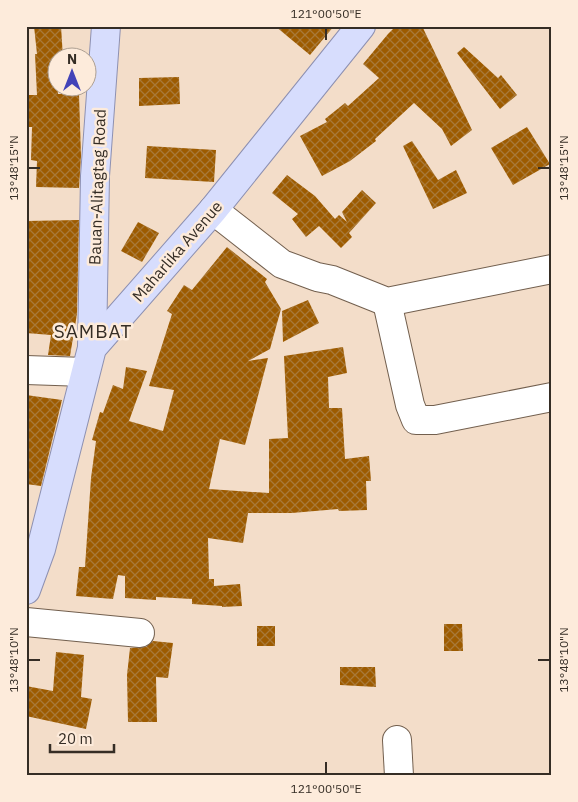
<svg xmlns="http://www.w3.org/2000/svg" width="578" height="802" font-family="'IBM Plex Sans',sans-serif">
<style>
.building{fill:url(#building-cross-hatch)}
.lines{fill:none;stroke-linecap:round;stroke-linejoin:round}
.minor-casing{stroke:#725f4e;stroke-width:30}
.major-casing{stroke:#8d90b1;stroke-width:30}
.minor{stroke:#fff;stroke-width:28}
.major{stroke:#d7ddfd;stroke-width:28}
.ticks{fill:none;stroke:#352d25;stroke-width:2}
.labels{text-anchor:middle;stroke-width:5;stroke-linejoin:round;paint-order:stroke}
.street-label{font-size:16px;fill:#352d25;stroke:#fdebdb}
.quarter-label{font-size:19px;letter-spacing:1px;fill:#352d25;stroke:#fdebdb}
.neatline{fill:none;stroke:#352d25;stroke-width:2}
.ticks-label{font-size:12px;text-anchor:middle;fill:#352d25}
</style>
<defs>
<pattern id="building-cross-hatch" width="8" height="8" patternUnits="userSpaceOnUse" patternTransform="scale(1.25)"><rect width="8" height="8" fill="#9d5b00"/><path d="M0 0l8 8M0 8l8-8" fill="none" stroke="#a87939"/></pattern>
</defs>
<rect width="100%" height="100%" fill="#f3ddc9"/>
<!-- building -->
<g class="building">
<polygon points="34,26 61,26 63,58 58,58 58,94 79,94 81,156 79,188 36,187 37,161 31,160 32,127 26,127 26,95 37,95 35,54 37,54"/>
<polygon points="275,26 334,26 310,55"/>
<polygon points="396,26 422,26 472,130 451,146 442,129 414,103 375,139 376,141 350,161 322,176 300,136 327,122 325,119 345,103 348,106 379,78 363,64 388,34"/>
<polygon points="464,47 498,78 501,75 517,95 500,109 457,53"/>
<polygon points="179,77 180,104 139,106 139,78"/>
<polygon points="527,127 550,164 513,185 491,148"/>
<polygon points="412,141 438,180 456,170 467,193 433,209 403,146"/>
<polygon points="147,146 216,150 214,182 145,178"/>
<polygon points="287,175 315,196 335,219 339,215 347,222 342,212 362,190 376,203 349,233 352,237 341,248 319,226 306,237 292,219 298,214 272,193"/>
<polygon points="79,220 77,314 70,356 48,355 51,335 26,333 26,221"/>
<polygon points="138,222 159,233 142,262 121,251"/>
<polygon points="227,247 267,279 265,282 281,309 270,349 248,361 268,358 245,445 220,439 209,489 269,493 269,439 288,438 284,356 343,347 347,373 328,377 329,408 342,408 345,459 369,456 371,481 366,481 367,510 339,511 338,509 292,513 248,513 243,543 208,538 209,579 214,579 214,586 240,584 242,606 222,607 222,606 192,604 192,599 156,597 156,600 125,598 125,576 118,575 113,599 76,596 79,567 85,567 91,478 96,441 92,440 100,412 103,413 113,385 123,389 126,367 147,371 129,421 163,431 174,390 149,386 172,314 167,311 184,285 192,290"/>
<polygon points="308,300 319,323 283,342 282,311"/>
<polygon points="26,395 62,400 41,486 26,484"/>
<polygon points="444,624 462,624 463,651 444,651"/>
<rect x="257" y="626" width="18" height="20"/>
<polygon points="153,641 173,643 168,678 156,677 157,722 128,722 127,675 130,648 146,647"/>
<polygon points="56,652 84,655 81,697 92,699 86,729 26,716 26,686 53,691"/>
<polygon points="340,667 375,667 376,687 340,685"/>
</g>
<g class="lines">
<defs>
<g id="minor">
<polyline points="213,210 282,264 317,277 332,280 387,302 552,269"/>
<polyline points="387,302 410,405 416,420 435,420 552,397"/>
<polyline points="26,370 85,372"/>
<polyline points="26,622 140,633"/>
<polyline points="397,740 399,776"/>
</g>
<g id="major">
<polyline points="92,348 95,176 106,26"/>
<polyline points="26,590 41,549 92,348 213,210 361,26"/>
</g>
</defs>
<!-- minor casing -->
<use href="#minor" class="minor-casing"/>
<!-- major casing -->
<use href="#major" class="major-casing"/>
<!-- minor -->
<use href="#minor" class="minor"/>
<!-- major -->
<use href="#major" class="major"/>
</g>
<!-- ticks -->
<path class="ticks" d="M326 28V40M28 168H40M538 168H550M28 660H40M538 660H550M326 762V774"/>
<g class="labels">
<!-- street labels -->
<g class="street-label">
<text transform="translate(97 187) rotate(-88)" y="6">Bauan-Alitagtag Road</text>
<text transform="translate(177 251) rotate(-49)" y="6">Maharlika Avenue</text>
</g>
<!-- quarter labels -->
<g class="quarter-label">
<text x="93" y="338">SAMBAT</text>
</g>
</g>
<!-- border -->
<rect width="578" height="802" fill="none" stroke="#fdebdb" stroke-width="55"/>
<!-- north arrow -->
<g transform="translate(72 72)"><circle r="24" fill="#fdebdb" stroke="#ad9f92"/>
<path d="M0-4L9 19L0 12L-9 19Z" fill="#4343b8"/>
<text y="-8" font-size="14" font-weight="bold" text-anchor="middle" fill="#352d25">N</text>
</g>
<!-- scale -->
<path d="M50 744v8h64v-8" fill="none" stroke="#352d25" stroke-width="2.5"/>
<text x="58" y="744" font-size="15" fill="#352d25" stroke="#fdebdb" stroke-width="4" paint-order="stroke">20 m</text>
<rect x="28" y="28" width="522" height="746" class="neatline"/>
<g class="ticks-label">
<text x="326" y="18">121°00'50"E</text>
<text transform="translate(14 168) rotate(-90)" y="4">13°48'15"N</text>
<text transform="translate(564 168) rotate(-90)" y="4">13°48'15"N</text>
<text transform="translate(14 660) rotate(-90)" y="4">13°48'10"N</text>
<text transform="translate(564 660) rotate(-90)" y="4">13°48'10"N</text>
<text x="326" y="793">121°00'50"E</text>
</g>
</svg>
